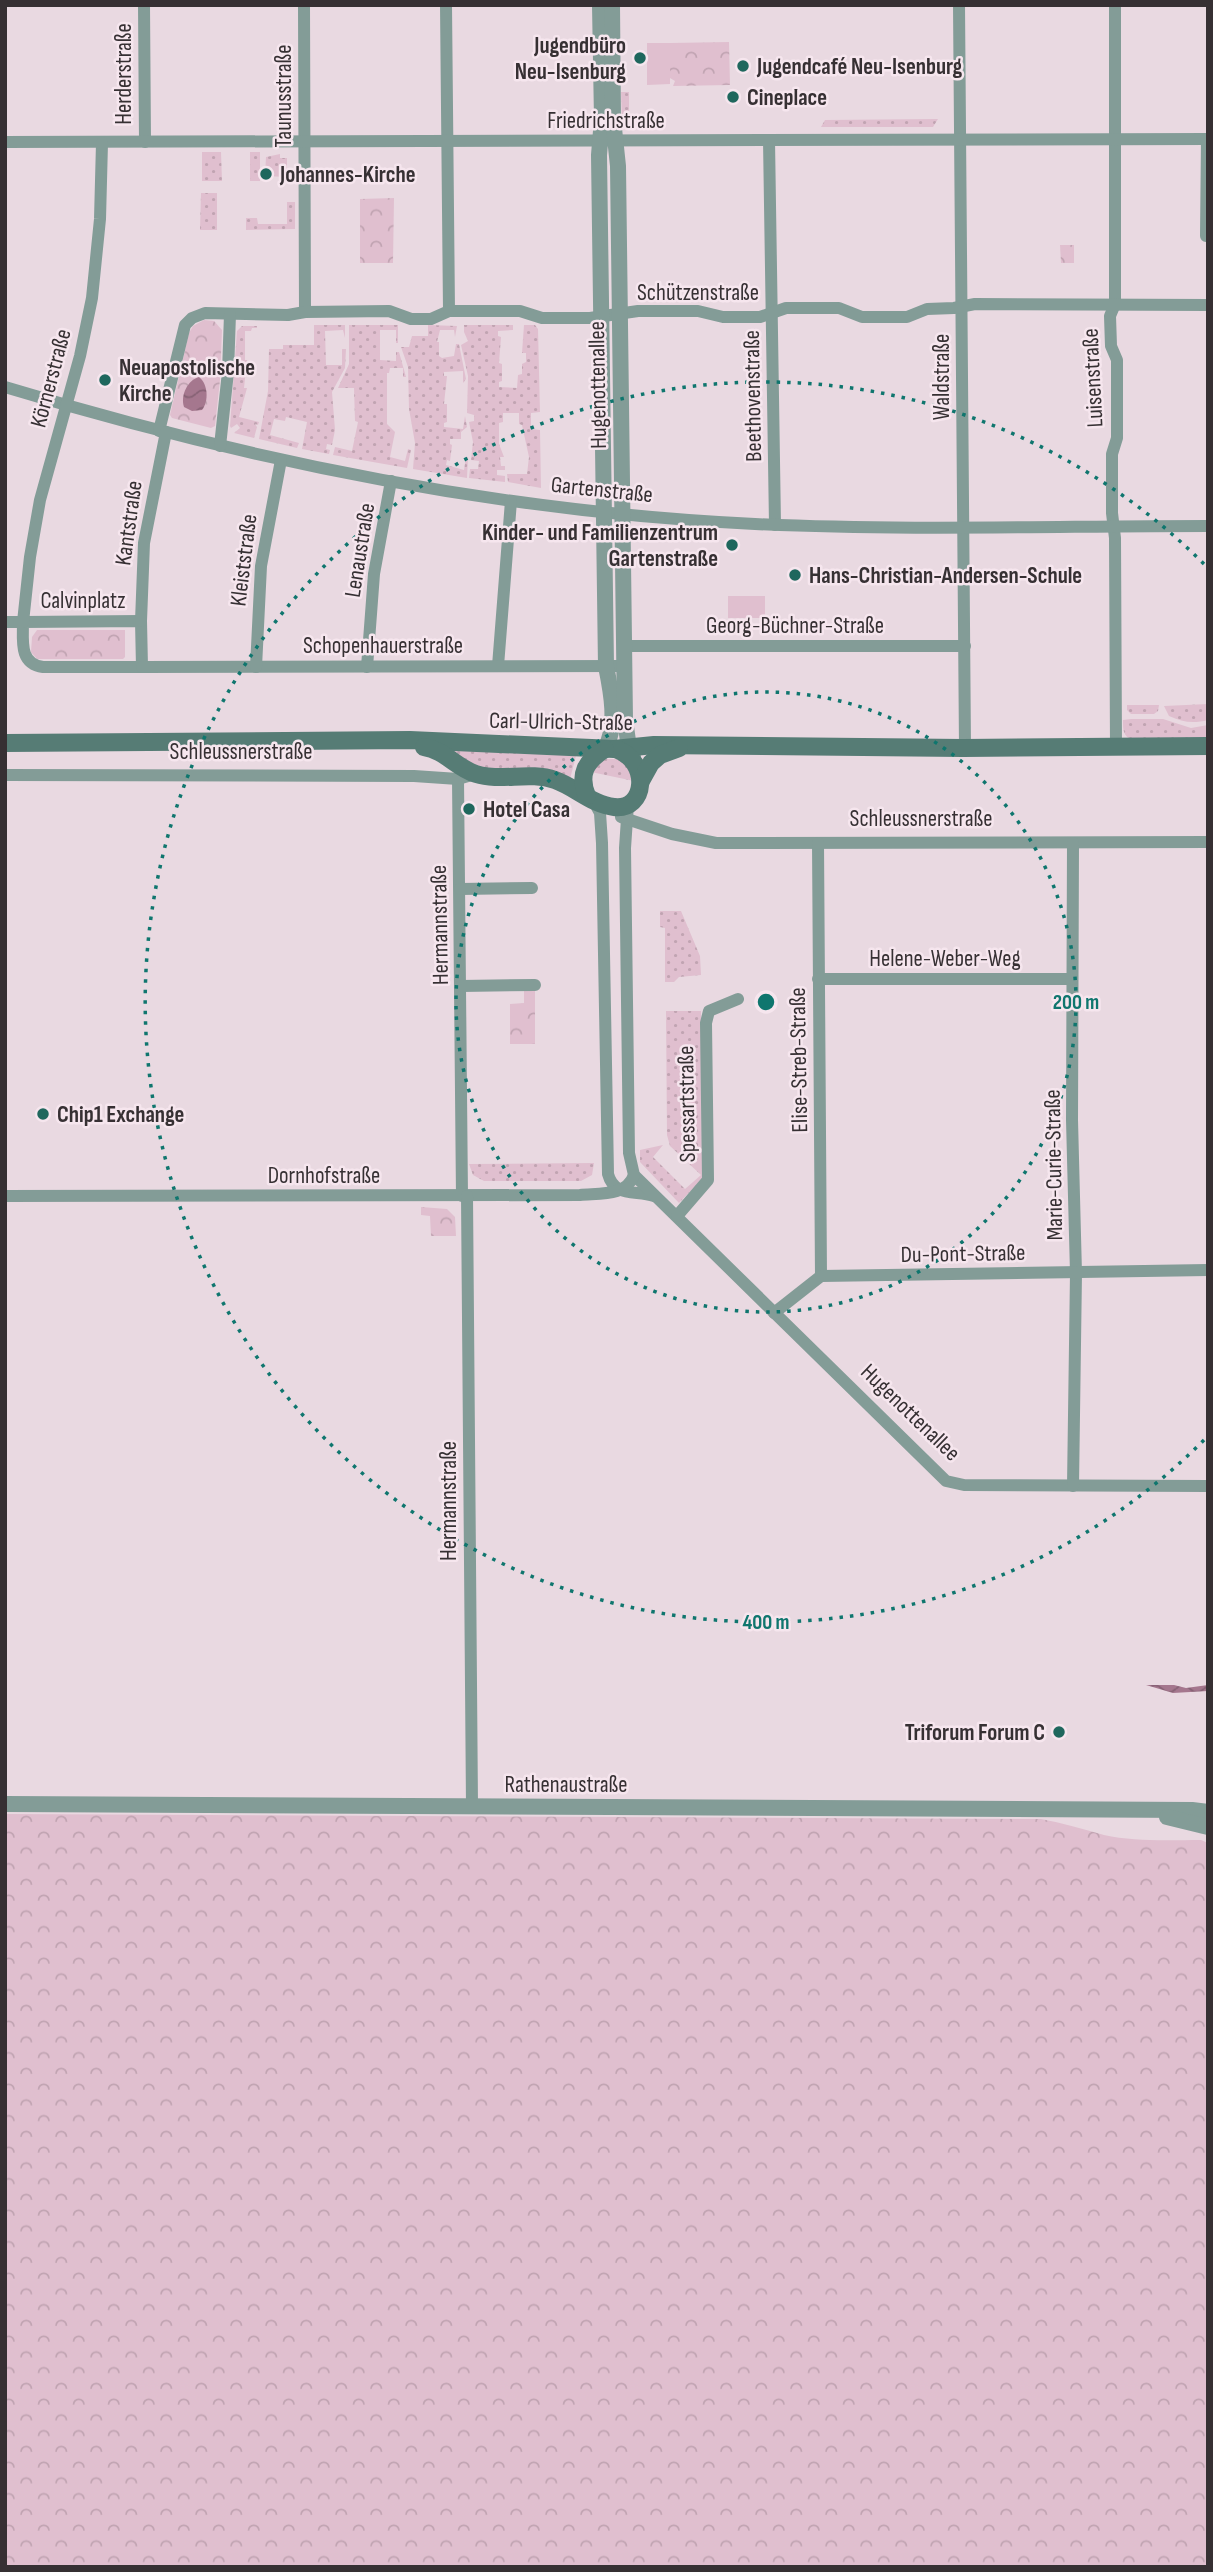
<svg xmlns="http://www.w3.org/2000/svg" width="1213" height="2572" font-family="'Sofia Sans Condensed',sans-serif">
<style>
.grass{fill:url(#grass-dots)}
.forest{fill:url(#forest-crowns)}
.pitch{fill:#e0bfcf}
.water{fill:url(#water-waves)}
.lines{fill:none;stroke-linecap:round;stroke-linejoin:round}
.minor{stroke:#839c97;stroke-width:12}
.tertiary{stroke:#839c97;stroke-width:16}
.secondary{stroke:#567c75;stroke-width:18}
.ring{fill:none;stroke:#0f766e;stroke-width:3.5;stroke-dasharray:3.5 7}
.poi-dot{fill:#1f675d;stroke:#f6e6ee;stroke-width:2.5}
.labels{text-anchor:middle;stroke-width:5;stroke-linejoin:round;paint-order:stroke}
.poi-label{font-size:23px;font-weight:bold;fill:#363033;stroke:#f6e6ee;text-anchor:start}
.street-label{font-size:23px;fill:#363033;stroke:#f6e6ee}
.centre{fill:#0f766e;stroke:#f6e6ee;stroke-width:3.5}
.ring-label{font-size:21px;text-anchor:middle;font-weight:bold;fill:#0f766e;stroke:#f6e6ee;stroke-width:5;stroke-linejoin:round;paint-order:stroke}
</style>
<defs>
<pattern id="grass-dots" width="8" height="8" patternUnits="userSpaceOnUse" patternTransform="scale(1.75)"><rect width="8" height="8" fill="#e0bfcf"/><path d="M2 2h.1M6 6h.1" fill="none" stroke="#c1a4b2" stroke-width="1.8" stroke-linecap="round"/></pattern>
<pattern id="forest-crowns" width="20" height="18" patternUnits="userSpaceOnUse" patternTransform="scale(1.75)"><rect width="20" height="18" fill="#e0bfcf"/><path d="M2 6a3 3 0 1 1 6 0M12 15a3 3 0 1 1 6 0" fill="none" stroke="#c1a4b2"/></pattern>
<pattern id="water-waves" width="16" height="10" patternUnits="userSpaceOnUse" patternTransform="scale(1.75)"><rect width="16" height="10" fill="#a5778e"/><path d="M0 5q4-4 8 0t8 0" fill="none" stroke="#876275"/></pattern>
</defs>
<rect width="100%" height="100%" fill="#e9d9e1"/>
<!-- grass -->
<g class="grass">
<polygon points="621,92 629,92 629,127 622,121"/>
<polygon points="938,119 933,127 821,127 825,120"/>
<polygon points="202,152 221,152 222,181 202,181"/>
<rect x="250" y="152" width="10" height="29"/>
<polygon points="280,154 280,158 287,158 287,177 265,176 266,157"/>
<polygon points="201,193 217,193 217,230 200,230"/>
<polygon points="287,202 295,202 295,229 246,230 246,218 257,218 258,224 287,224"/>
<polygon points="314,325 345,325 345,338 343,330 325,331 326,365 342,365 342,349 346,349 345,368 332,392 335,430 332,445 327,444 326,449 330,450 329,454 302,449 307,422 286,417 285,421 274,419 270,435 299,443 297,448 259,439 268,391 269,349 283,349 283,345 314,345"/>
<polygon points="349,325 398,325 398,343 396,343 396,330 380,330 380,360 396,361 396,352 399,352 406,377 403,377 403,368 390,368 389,373 387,373 387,424 395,432 390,457 405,461 408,449 411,450 407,468 333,455 335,447 352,451 358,422 355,421 354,388 338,388 349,364"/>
<polygon points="428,325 457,326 455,337 454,330 440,330 437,342 439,342 439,356 442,358 454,356 456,344 459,344 466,379 463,383 463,371 444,372 444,376 447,376 444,404 447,404 447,422 444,423 444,427 463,429 465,416 467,427 461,432 461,439 450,439 450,444 452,445 450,461 447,460 446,465 464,470 466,457 468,457 467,478 413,469 415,443 409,409 408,367 401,347 409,347 412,336 428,336"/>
<polygon points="464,325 513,325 513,330 498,331 498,336 501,337 499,363 502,364 502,381 499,382 499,387 517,388 518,375 522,374 522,364 526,362 526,353 522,353 524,325 535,325 538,329 540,412 531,413 531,429 540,430 541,488 508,482 507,474 527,474 529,457 522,425 519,424 519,413 503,413 503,422 499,423 499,444 504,457 500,457 501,466 505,466 505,470 497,470 497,475 505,476 505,482 469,478 470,469 478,469 479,461 471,460 473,442 469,422 474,421 474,415 467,413 468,376 461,345 468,341 464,332"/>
<polygon points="242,326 257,326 257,328 252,328 251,331 245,331 245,360 247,360 244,388 247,388 239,417 259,422 258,425 255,424 257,427 254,438 234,433 240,428 237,424 231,428 230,426 237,331"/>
<path d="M1208 704V720C1193 724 1182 722 1169 716L1164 706Z"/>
<polygon points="1127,705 1159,705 1158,711 1154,714 1131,714 1127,710"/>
<path d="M1131 719H1163L1191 728 1208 725V740H1132C1123 736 1123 730 1123 720Z"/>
<polygon points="453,749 577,752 569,783 474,767 452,753"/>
<polygon points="606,759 617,759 628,764 634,781 591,772 601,761"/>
<polygon points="660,911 681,911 700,956 701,975 679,977 674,982 665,982 665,928 660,927"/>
<polygon points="666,1011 701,1011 702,1179 679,1203 640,1162 640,1150 663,1145 653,1157 685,1189 701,1175 670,1146 667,1135"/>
<polygon points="594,1163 592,1175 581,1181 484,1181 473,1175 469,1164"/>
</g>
<!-- forest -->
<g class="forest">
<polygon points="729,42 730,85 673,86 675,81 670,78 670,43"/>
<polygon points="394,198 393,263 360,263 360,199"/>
<polygon points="1060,245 1074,245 1074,263 1061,263"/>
<polygon points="204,320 214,321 222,330 220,380 215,426 211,428 172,418 170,415 189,333 193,326"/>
<polygon points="37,630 125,630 125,657 123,659 37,659 31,652 32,637"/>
<polygon points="524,990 535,990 535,1044 510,1044 510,1004 524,1003"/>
<polygon points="421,1207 447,1209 455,1217 456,1236 431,1236 430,1216 421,1215"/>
<path d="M5 1814 1041 1819C1062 1823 1083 1829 1104 1835 1135 1842 1170 1840 1201 1840L1208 1843V2567H5Z"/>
</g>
<!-- pitch -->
<g class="pitch">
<polygon points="647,43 670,43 670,84 647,85"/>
<rect x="728" y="596" width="37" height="22"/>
</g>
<!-- water -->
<g class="water">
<path d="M199 377C208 384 209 401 202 410L192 411 184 407C180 395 188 380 199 377Z"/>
<polygon points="1146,1685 1174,1685 1186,1688 1208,1685 1208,1691 1173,1693"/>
</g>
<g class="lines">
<!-- minor -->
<g class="minor">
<polyline points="144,5 145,142"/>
<polyline points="304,5 305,312"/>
<polyline points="446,5 449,311"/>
<polyline points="959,5 965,748"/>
<polyline points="1115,5 1115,304 1110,316 1111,346 1117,360 1117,438 1112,454 1112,513 1115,538 1116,748"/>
<polyline points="769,140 775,525"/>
<polyline points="5,142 1208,139"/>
<polyline points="1206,236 1207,139"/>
<path d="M5 387C249 461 501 512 755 524 906 531 1057 526 1208 526"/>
<polyline points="159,431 185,325 192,318 205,313 288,315 305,312 389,311 411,319 431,319 449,311 520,311 542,318 590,318 638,311 698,311 723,317 760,317 786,308 839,308 862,317 907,317 927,309 954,308 975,304 1208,305"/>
<polyline points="220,446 228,372 230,314"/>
<path d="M141 621 142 667H43C19 664 23 641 23 622Z"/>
<polyline points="141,621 144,543 166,432"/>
<polyline points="5,622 23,622 30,557 40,500 80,356 92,298 100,219 102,143"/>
<polyline points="625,646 965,646"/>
<polyline points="498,666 511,501"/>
<polyline points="142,667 625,666"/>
<polyline points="256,667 261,566 281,460"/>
<polyline points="367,667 374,574 391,481"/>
<polyline points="5,775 414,776 458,779 475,774"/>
<polyline points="458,779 462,1196"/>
<path d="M593 800 600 813 602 843 608 1174C614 1197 635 1190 654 1196"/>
<polyline points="628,804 625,848 629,1153 634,1175 946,1481 964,1485 1208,1486"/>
<polyline points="621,817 672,834 716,843 1208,842"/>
<polyline points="818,843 821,1276"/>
<polyline points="1073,843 1072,1120 1076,1273 1073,1486"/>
<polyline points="460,889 532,888"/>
<polyline points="818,979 1072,979"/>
<polyline points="461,986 535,985"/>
<path d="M5 1196 580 1195C599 1193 626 1197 634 1175"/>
<polyline points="467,1196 472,1806"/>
<polyline points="677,1216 708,1180 706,1023 709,1011 738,999"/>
<polyline points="774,1313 821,1276 1208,1270"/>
</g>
<!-- tertiary -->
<g class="tertiary">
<path d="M600 5 602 119 599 155 606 666C611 691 618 725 605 749"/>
<polyline points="612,5 613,119 618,166 625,720 629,748 633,757"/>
<polyline points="5,1804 1192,1810 1208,1812"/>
<polyline points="1167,1817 1208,1827"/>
</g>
<!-- secondary -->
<g class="secondary">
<polyline points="5,743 410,740 614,749 654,745 963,748 1208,746"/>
<path d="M424 747C445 750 456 768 476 774 501 782 529 771 555 780 575 787 593 805 614 807 646 811 651 762 616 749"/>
<polyline points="641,781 651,763 660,755 679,748"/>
<path d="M587 796C578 774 586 761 605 749"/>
</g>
</g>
<!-- distance rings -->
<g class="ring">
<circle cx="766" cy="1002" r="310"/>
<path d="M1204 1440A620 620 0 1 1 1204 564"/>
</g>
<!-- markers -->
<g class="poi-dot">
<circle cx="640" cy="58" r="7"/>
<circle cx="743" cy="66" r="7"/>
<circle cx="733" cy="97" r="7"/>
<circle cx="266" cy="174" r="7"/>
<circle cx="105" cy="380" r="7"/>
<circle cx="732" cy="545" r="7"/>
<circle cx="795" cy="575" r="7"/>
<circle cx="469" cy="809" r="7"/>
<circle cx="43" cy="1114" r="7"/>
<circle cx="1059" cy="1732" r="7"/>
</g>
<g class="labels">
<!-- poi labels -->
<g class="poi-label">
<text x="626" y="53" text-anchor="end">Jugendbüro<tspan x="626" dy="26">Neu-Isenburg</tspan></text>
<text x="757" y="74">Jugendcafé Neu-Isenburg</text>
<text x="747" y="105">Cineplace</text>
<text x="280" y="182">Johannes-Kirche</text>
<text x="119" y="375">Neuapostolische<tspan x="119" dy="26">Kirche</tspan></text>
<text x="718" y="540" text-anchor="end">Kinder- und Familienzentrum<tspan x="718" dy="26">Gartenstraße</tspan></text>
<text x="809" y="583">Hans-Christian-Andersen-Schule</text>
<text x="483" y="817">Hotel Casa</text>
<text x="57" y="1122">Chip1 Exchange</text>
<text x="1045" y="1740" text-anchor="end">Triforum Forum C</text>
</g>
<!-- street labels -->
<g class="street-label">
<text transform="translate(123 74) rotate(-90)" y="8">Herderstraße</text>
<text transform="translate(283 96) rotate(-90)" y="8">Taunusstraße</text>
<text x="606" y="128">Friedrichstraße</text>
<text x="698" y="300">Schützenstraße</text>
<text transform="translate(941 377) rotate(-90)" y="8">Waldstraße</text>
<text transform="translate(50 378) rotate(-75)" y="8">Körnerstraße</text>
<text transform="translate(1092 378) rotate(-93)" y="8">Luisenstraße</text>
<text transform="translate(597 385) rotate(-91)" y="8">Hugenottenallee</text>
<text transform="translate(752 396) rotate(-91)" y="8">Beethovenstraße</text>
<text transform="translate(602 489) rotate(6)" y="8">Gartenstraße</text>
<text transform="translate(128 523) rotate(-82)" y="8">Kantstraße</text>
<text transform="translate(359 550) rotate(-81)" y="8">Lenaustraße</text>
<text transform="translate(243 560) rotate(-83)" y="8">Kleiststraße</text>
<text x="83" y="608">Calvinplatz</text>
<text x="795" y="633">Georg-Büchner-Straße</text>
<text x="383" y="653">Schopenhauerstraße</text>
<text transform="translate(561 721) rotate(1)" y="8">Carl-Ulrich-Straße</text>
<text x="241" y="759">Schleussnerstraße</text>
<text x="921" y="826">Schleussnerstraße</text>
<text transform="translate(439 925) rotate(-91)" y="8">Hermannstraße</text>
<text x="945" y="966">Helene-Weber-Weg</text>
<text transform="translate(798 1060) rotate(-91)" y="8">Elise-Streb-Straße</text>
<text transform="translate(686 1104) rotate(-91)" y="8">Spessartstraße</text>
<text transform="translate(1053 1165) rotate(-91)" y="8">Marie-Curie-Straße</text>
<text x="324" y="1183">Dornhofstraße</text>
<text transform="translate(963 1253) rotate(-1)" y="8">Du-Pont-Straße</text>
<text transform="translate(911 1412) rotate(44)" y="8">Hugenottenallee</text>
<text transform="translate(448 1501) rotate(-90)" y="8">Hermannstraße</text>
<text x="566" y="1792">Rathenaustraße</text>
</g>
</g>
<circle cx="766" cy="1002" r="10" class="centre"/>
<g class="ring-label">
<text x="1076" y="1009">200 m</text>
<text x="766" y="1629">400 m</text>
</g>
<!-- border -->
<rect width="1213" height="2572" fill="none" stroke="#363033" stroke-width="14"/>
</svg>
